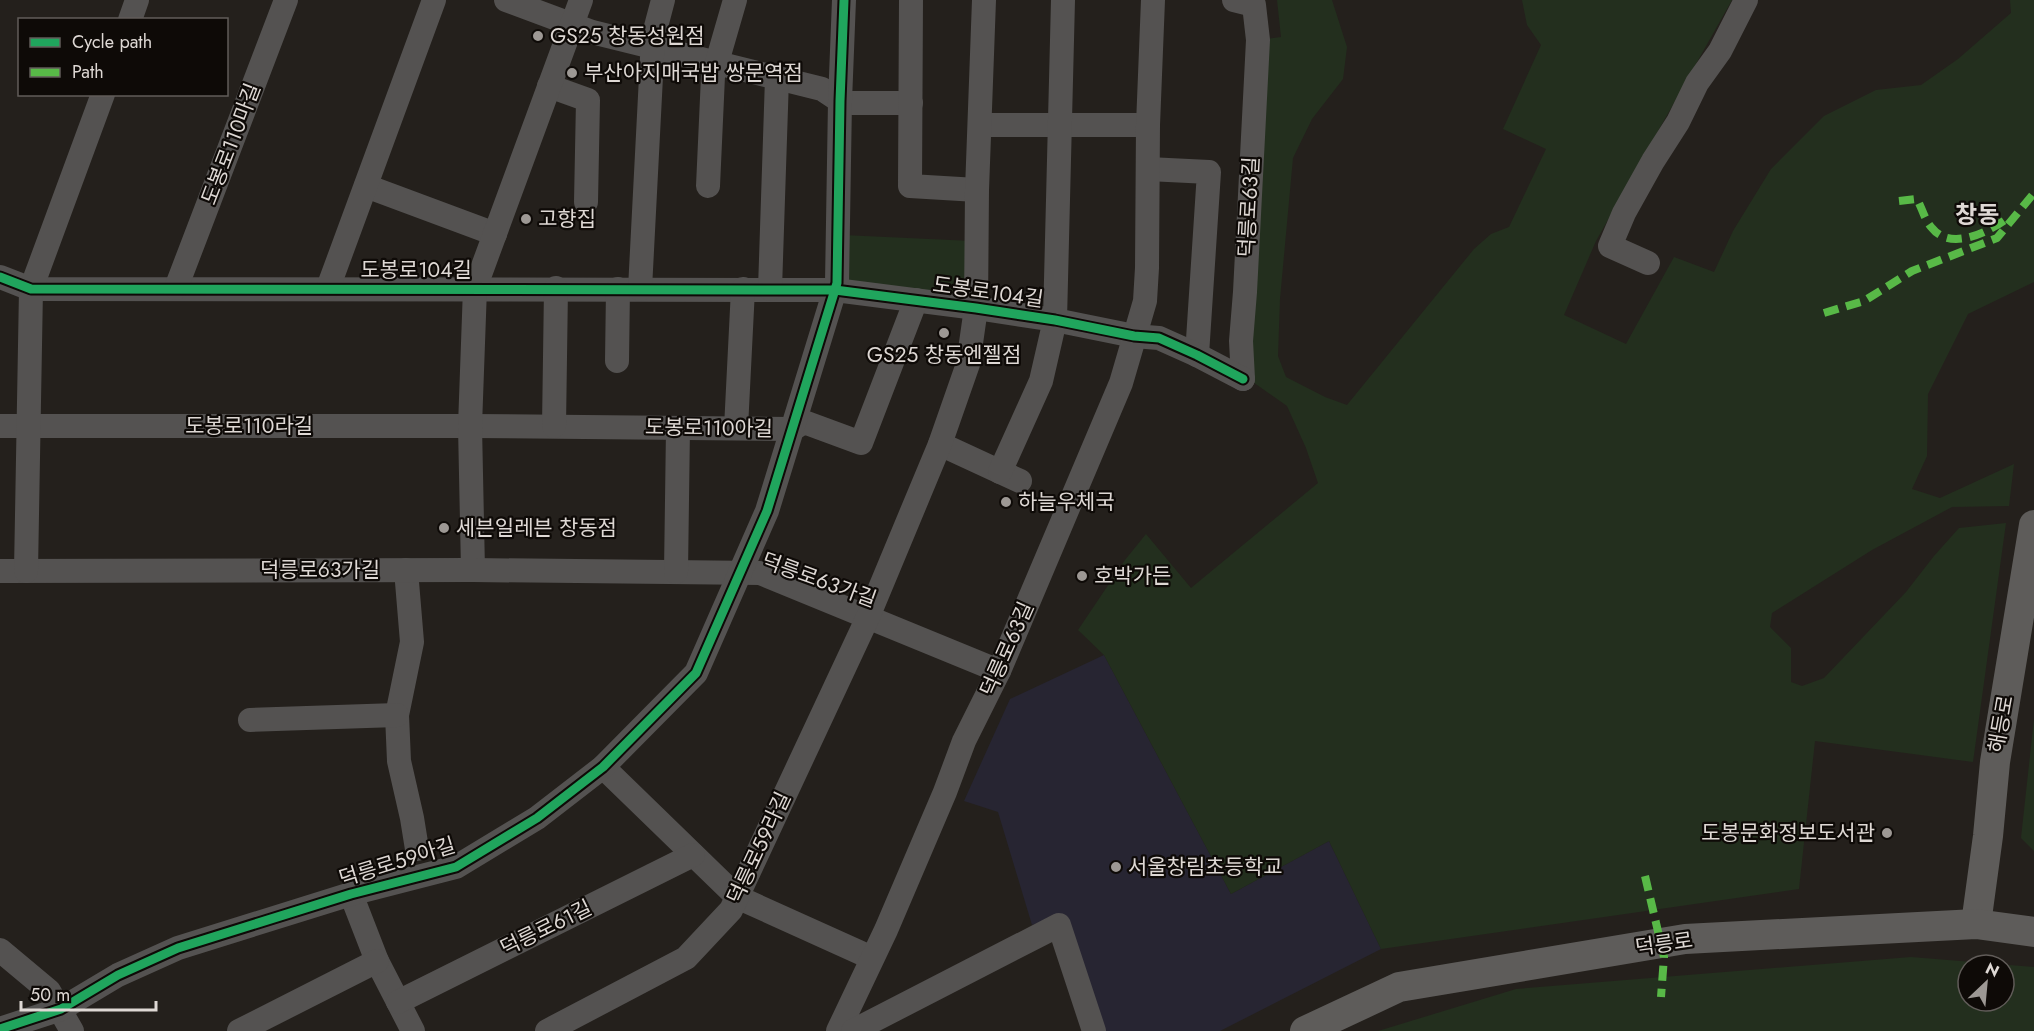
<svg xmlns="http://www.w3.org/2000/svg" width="2034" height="1031" font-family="Jost,'Noto Sans KR',sans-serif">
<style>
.education{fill:#272532}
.green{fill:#232f1e;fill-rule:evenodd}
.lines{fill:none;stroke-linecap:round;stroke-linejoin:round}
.minor{stroke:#545251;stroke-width:24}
.major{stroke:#5e5c5a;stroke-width:30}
.quiet{stroke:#58b947;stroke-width:8;stroke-dasharray:15 8;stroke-linecap:butt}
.cycleway-casing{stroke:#0e0a07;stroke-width:13}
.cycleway{stroke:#20a55d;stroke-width:9}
.poi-dot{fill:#9d9894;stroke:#0e0a07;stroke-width:2}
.labels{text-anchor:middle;stroke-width:4.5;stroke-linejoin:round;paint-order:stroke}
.poi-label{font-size:21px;fill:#ded8d4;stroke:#0e0a07;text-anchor:start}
.street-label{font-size:21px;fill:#ded8d4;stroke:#0e0a07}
.quarter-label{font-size:24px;font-weight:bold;fill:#ded8d4;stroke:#0e0a07}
</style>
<rect width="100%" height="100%" fill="#24201c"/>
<!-- education -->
<polygon class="education" points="1104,655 1231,894 1329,841 1381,949 1220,1031 1105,1031 1061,915 1032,925 998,812 964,801 1010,699"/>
<!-- green -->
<g class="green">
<polygon points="1277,0 1332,0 1347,47 1343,79 1312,119 1293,158 1280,299 1278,356 1286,377 1325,397 1347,405 1474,249 1491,234 1509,227 1546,149 1503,129 1541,45 1527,25 1522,0 1732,0 1596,241 1564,315 1626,344 1674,257 1714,272 1733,231 1771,169 1824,116 1876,90 1921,85 1958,59 2011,13 2010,0 2034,0 2034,282 1968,314 1928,394 1927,456 1912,489 1940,498 2014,464 2009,506 1952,507 1872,550 1772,613 1770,627 1791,648 1791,682 1802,686 1824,678 1906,592 1934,556 1959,528 2006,523 1973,762 1815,741 1799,889 1381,949 1329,841 1231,894 1104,655 1078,630 1125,560 1146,534 1191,588 1318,483 1306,448 1287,406 1250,380 1258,40 1281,37"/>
<polygon points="843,235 972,241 971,296 844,280"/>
<polygon points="2034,719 2034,851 2021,838"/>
<path d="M1911 957 2034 967V1031H1378L1516 989ZM1968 965H2004V1001H1968Z"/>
</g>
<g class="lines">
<!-- minor -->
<g class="minor">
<polyline points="506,0 592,32 822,89 840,101 852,103 911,103"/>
<polyline points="911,0 910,186 977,190"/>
<polyline points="1234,0 1254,5 1258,40 1245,292 1241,341 1243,379"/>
<polyline points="130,20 137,0"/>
<polyline points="549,86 588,100 586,202"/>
<polyline points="980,125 1148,125"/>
<polyline points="1148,169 1209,172 1197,355"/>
<polyline points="366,186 495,234"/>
<polyline points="708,186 713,76 735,0"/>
<polyline points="1648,263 1610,246 1624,213 1653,161 1678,122 1697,83 1720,51 1746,0"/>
<polyline points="0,277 31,289 835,290 976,308 1055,320 1134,336 1159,338 1197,355 1243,379"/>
<polyline points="176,288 286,0"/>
<polyline points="328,288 434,0"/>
<polyline points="640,289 653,38 663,0"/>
<polyline points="770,289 777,78"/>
<polyline points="617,361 618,289"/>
<polyline points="0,426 470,426 793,429 804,422 861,443 916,300"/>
<polyline points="554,426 556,288"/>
<polyline points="736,428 743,289"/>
<polyline points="940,444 1020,481"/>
<polyline points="1000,472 1041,381 1055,320 1063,0"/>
<polyline points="406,570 412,642 397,715 399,761 412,818 417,849"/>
<polyline points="473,570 470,426 475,288 581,0"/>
<polyline points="0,571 473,570 760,573 999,671"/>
<polyline points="26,571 31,289 103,94"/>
<polyline points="676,572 678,428"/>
<polyline points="250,720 397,715"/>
<polyline points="603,767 737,897 872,958"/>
<polyline points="351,894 377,961 413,1031"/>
<polyline points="0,950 49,991 72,1031"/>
<polyline points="398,1002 693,855"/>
<polyline points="0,1029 61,1009 118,975 178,948 351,894 456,867 537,818 603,767 696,673 767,511 837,283 840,101 844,0"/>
<polyline points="239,1031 377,961"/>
<polyline points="547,1031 686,958 731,910 868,617 940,444 968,364 976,308 977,190 984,0"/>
<polyline points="838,1031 886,930 945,792 964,741 999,671 1121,383 1145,301 1147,268 1148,125 1153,0"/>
<polyline points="853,1031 1059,925 1094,1031"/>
</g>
<!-- major -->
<g class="major">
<polyline points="1976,924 1988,836 1995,762 2034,525"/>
<polyline points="1305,1031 1399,987 1685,939 1976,924 2034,932"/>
</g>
<!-- quiet -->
<g class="quiet">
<path d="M1899 201 1917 199C1922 208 1925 221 1932 228 1951 252 1991 231 2009 217"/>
<polyline points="1824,313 1864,301 1912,271 1997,238 2034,193"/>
<polyline points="1645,876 1664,957 1661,997"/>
</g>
<defs>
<g id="cycleway">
<polyline points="0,277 31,289 835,290 976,308 1055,320 1134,336 1159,338 1197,355 1243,379"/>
<polyline points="0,1029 61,1009 118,975 178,948 351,894 456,867 537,818 603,767 696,673 767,511 837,283 840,101 844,0"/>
</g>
</defs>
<!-- cycleway casing -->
<use href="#cycleway" class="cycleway-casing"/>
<!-- cycleway -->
<use href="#cycleway" class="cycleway"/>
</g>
<!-- markers -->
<g class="poi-dot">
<circle cx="538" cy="36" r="6"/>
<circle cx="572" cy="73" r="6"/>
<circle cx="526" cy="219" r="6"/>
<circle cx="944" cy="333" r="6"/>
<circle cx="1006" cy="502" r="6"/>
<circle cx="444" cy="528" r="6"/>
<circle cx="1082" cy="576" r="6"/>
<circle cx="1887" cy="833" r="6"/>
<circle cx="1116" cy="867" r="6"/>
</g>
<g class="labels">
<!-- poi labels -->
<g class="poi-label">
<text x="550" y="43">GS25 창동성원점</text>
<text x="584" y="80">부산아지매국밥 쌍문역점</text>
<text x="538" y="226">고향집</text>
<text x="944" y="362" text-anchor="middle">GS25 창동엔젤점</text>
<text x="1018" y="509">하늘우체국</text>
<text x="456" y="535">세븐일레븐 창동점</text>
<text x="1094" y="583">호박가든</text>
<text x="1875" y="840" text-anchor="end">도봉문화정보도서관</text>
<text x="1128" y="874">서울창림초등학교</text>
</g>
<!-- street labels -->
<g class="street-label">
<text transform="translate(231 144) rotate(-69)" y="7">도봉로110마길</text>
<text transform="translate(1249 207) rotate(-87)" y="7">덕릉로63길</text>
<text x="416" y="277">도봉로104길</text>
<text transform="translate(988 292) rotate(8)" y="7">도봉로104길</text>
<text x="249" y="433">도봉로110라길</text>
<text transform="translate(709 428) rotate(1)" y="7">도봉로110아길</text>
<text x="320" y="577">덕릉로63가길</text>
<text transform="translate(819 580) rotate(20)" y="7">덕릉로63가길</text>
<text transform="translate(1007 649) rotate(-66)" y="7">덕릉로63길</text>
<text transform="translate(2001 724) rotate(-80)" y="7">해등로</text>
<text transform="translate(759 848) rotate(-65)" y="7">덕릉로59라길</text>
<text transform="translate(397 862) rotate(-17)" y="7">덕릉로59아길</text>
<text transform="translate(546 928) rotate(-26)" y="7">덕릉로61길</text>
<text transform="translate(1664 944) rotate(-8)" y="7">덕릉로</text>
</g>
<!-- quarter labels -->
<g class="quarter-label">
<text x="1977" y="223">창동</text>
</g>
</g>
<!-- legend -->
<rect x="18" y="18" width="210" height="78" fill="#0e0a07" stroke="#615c59" stroke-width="1.5"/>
<rect x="30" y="38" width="30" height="9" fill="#20a55d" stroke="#615c59" stroke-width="1.5"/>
<text x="72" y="48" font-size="18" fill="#ded8d4">Cycle path</text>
<rect x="30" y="68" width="30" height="9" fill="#58b947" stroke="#615c59" stroke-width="1.5"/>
<text x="72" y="78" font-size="18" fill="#ded8d4">Path</text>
<!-- north arrow -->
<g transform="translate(1986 983) rotate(26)"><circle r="28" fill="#0e0a07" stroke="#615c59" stroke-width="1.5"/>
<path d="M0-4.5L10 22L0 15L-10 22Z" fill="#9d9894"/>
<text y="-9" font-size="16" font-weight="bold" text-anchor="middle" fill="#ded8d4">N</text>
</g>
<!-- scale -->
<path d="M21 1001v9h135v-9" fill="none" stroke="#ded8d4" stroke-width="3"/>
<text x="30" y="1001" font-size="18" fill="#ded8d4" stroke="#0e0a07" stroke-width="4.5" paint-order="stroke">50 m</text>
</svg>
